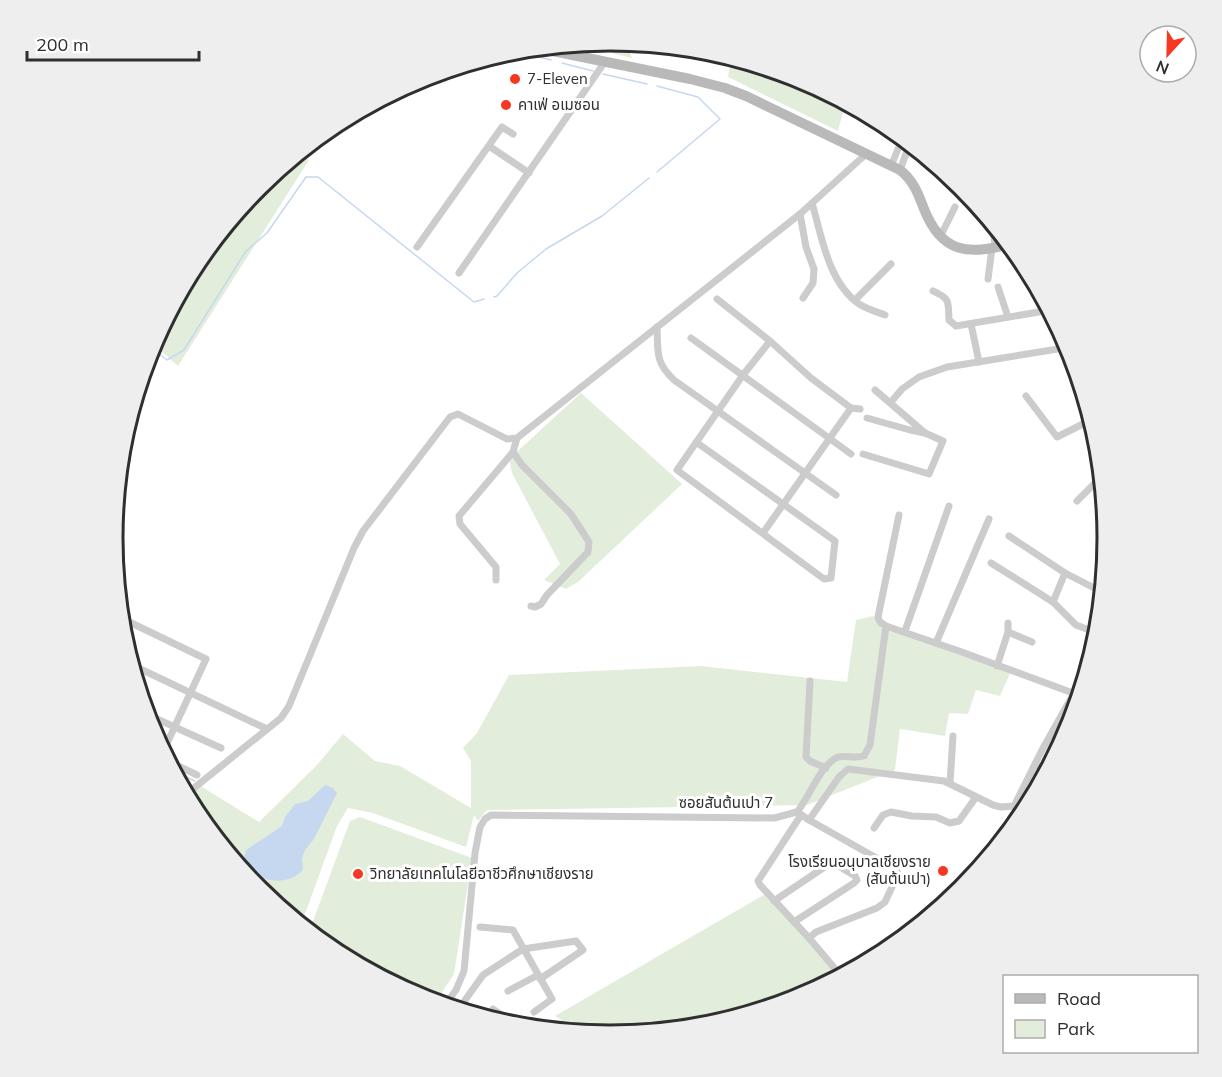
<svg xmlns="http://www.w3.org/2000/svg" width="1222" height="1077" font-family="Mulish,'Noto Sans Thai',sans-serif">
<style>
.green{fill:#e2eedb}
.water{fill:#c6d8ef}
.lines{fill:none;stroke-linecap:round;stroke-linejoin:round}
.stream{stroke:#c6d8ef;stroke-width:1.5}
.street{stroke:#ccc;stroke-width:7}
.secondary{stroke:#b9b9b9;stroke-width:10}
.poi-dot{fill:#f63721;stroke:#fff;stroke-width:2}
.labels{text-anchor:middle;stroke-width:6;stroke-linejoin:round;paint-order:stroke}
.poi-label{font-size:15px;fill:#2f2f2f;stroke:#fff;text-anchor:start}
.street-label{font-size:15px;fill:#2f2f2f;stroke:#fff}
.rim{fill:none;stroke:#2f2f2f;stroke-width:3}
</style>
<rect width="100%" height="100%" fill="#fff"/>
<!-- green -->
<g class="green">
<polygon points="611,41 626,42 632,58 574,44"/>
<polygon points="731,57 802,79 883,122 843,112 838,131 728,77"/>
<polygon points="301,152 309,160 178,366 153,344 197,262 259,186"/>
<polygon points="581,393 682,484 578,582 566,589 544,580 560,564 512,473 509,459"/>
<polygon points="873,616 886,626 1011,671 1000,696 976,690 968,714 949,713 945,736 900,729 895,770 807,805 487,810 478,821 474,815 466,847 373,813 348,808 337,826 301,925 259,890 197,815 185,793 199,785 259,822 317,765 343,734 375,761 400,766 471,808 471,761 463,748 477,733 509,675 701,666 847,682 856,620"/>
<polygon points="360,817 472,858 454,974 435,1003 420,998 334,952 309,932 350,821"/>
<polygon points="767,893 842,977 801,999 708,1027 611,1036 582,1034 555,1016"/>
</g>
<!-- water -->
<path class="water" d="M325 785 333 788 337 793 314 839 305 850 302 859 303 870C286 888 256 882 243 862L246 850 282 826 285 817 295 804 308 801Z"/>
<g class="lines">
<!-- stream -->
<g class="stream">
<polyline points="513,51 522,53"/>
<polyline points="531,55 551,60"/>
<polyline points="562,63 593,71"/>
<polyline points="603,74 647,84"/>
<polyline points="657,86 698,97 720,119 657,172"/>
<polyline points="494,297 497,296 517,273 546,249 602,216 649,178"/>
<polyline points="151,348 167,360 184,350 246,251 267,233 306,177 318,177 474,302 484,299"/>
<polyline points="173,771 195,781"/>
</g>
<!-- street -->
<g class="street">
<polyline points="489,146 529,173"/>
<polyline points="891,166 903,137"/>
<polyline points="900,170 910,143"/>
<path d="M812 203C822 237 828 282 859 304 867 309 877 312 885 315"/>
<polyline points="800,214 806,247 814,269 813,283 803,298"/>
<polyline points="993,223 995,248"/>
<polyline points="940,237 955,207"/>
<polyline points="417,247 502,127 513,134"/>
<polyline points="459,273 604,63"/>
<polyline points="988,279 992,248"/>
<polyline points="998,287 1008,317"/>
<path d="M933 291C951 299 948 302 949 320L956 326 1051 310"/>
<polyline points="717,299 770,341 811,378 851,408 860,409"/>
<polyline points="855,300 891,264"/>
<polyline points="971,324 979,362"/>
<path d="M657 327C658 352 655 362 674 380L836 495"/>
<polyline points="691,338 851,454"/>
<polyline points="1070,346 1079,379 1081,379"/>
<polyline points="1026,396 1057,437 1093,419"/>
<polyline points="891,402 902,389 919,377 947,367 1070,347"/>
<polyline points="867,418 910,430 925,433"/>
<polyline points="696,442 835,541 831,578 824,579 677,470 743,375 770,341"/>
<polyline points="513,452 522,465 571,514 589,542 588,552 547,595 541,604 535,607 531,606"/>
<polyline points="863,454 929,474 943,441 925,433 875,390"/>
<polyline points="1077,501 1103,475"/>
<polyline points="763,533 851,408"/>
<polyline points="1009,536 1065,573 1104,593"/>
<polyline points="991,563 1053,602 1076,625 1100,634"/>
<polyline points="496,580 496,567 460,524 459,516 513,452 517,438"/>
<polyline points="1053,602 1065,573"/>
<polyline points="121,618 206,659 163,752"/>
<polyline points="886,626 880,622 878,617 899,515"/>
<polyline points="905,631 949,506"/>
<polyline points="1008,632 1032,642"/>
<polyline points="936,643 989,519"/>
<polyline points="132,665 267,729"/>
<polyline points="997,666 1008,632 1008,623"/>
<polyline points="810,681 806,757 810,761 826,768"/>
<polyline points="146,714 221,748"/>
<polyline points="1057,725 1070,731"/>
<polyline points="168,761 197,775"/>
<polyline points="1035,764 1049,771"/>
<polyline points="180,783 189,792 281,718 289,706 354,548 363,531 450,417 458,414 507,439 517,438 800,214 866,154"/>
<polyline points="950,783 953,736"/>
<polyline points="797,812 809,820 896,869 898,874 885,902 877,908 816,932 809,938 842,977"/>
<polyline points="801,815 758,881 760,885 809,938"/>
<polyline points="809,820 839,777 848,769 944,781 993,805 1001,807 1014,806 1042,750 1074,693"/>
<polyline points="1018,824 1023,802 1018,799"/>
<polyline points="874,828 883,815 891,812 912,816 936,817 950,823 959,821 976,797"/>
<polyline points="774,901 832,862 855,876 857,880 854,883 794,922"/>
<polyline points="480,927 513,930 552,999 534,1012"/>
<polyline points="508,991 538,975"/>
<path d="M444 1006 456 990 464 971 475 853 480 827 485 819 491 815 774 818 797 812C809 798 820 766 836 758 843 754 854 759 864 756L870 745 886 626 959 651 1081 696"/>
<polyline points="493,1009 520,1028"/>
<polyline points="458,1010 483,975 523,949 576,941 583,950 540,979"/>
</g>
<!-- secondary -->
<path class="secondary" d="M538 48 690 79 725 88 746 96 900 170C913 180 918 193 924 209 942 254 968 255 1011 244"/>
</g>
<!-- markers -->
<g class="poi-dot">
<circle cx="515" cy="79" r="6"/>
<circle cx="506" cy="105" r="6"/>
<circle cx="943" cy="871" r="6"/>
<circle cx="358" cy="874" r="6"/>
</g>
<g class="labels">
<!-- poi labels -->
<g class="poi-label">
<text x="527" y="84">7-Eleven</text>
<text x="518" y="110">คาเฟ่ อเมซอน</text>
<text x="931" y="867" text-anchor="end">โรงเรียนอนุบาลเชียงราย<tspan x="931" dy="17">(สันต้นเปา)</tspan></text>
<text x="370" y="879">วิทยาลัยเทคโนโลยีอาชีวศึกษาเชียงราย</text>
</g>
<!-- street labels -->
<g class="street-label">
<text x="726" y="808">ซอยสันต้นเปา 7</text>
</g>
</g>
<!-- crop -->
<path d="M0 0H1222V1077H0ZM123 538a487 487 0 1 1 974 0a487 487 0 1 1-974 0Z" fill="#eee" fill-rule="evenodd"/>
<path class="rim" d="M123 538a487 487 0 1 1 974 0a487 487 0 1 1-974 0Z"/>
<!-- legend -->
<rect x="1003" y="975" width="195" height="78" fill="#ffffff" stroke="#acacac" stroke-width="1.5"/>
<rect x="1015" y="994" width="30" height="9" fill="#b9b9b9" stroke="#acacac" stroke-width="1.5"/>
<text x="1057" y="1005" font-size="18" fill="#2f2f2f">Road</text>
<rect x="1015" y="1020" width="30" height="18" fill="#e2eedb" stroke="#acacac" stroke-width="1.5"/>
<text x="1057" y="1035" font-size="18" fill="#2f2f2f">Park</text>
<!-- north arrow -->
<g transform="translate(1168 54) rotate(202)"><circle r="28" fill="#ffffff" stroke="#acacac" stroke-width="1.5"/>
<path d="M0-4.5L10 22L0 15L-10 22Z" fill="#f63721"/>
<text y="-9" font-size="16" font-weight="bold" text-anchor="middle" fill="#2f2f2f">N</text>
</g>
<!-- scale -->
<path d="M27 51v9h172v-9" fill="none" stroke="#2f2f2f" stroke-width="3"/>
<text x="36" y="51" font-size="18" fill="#2f2f2f" stroke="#ffffff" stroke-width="4.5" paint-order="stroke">200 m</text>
</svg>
